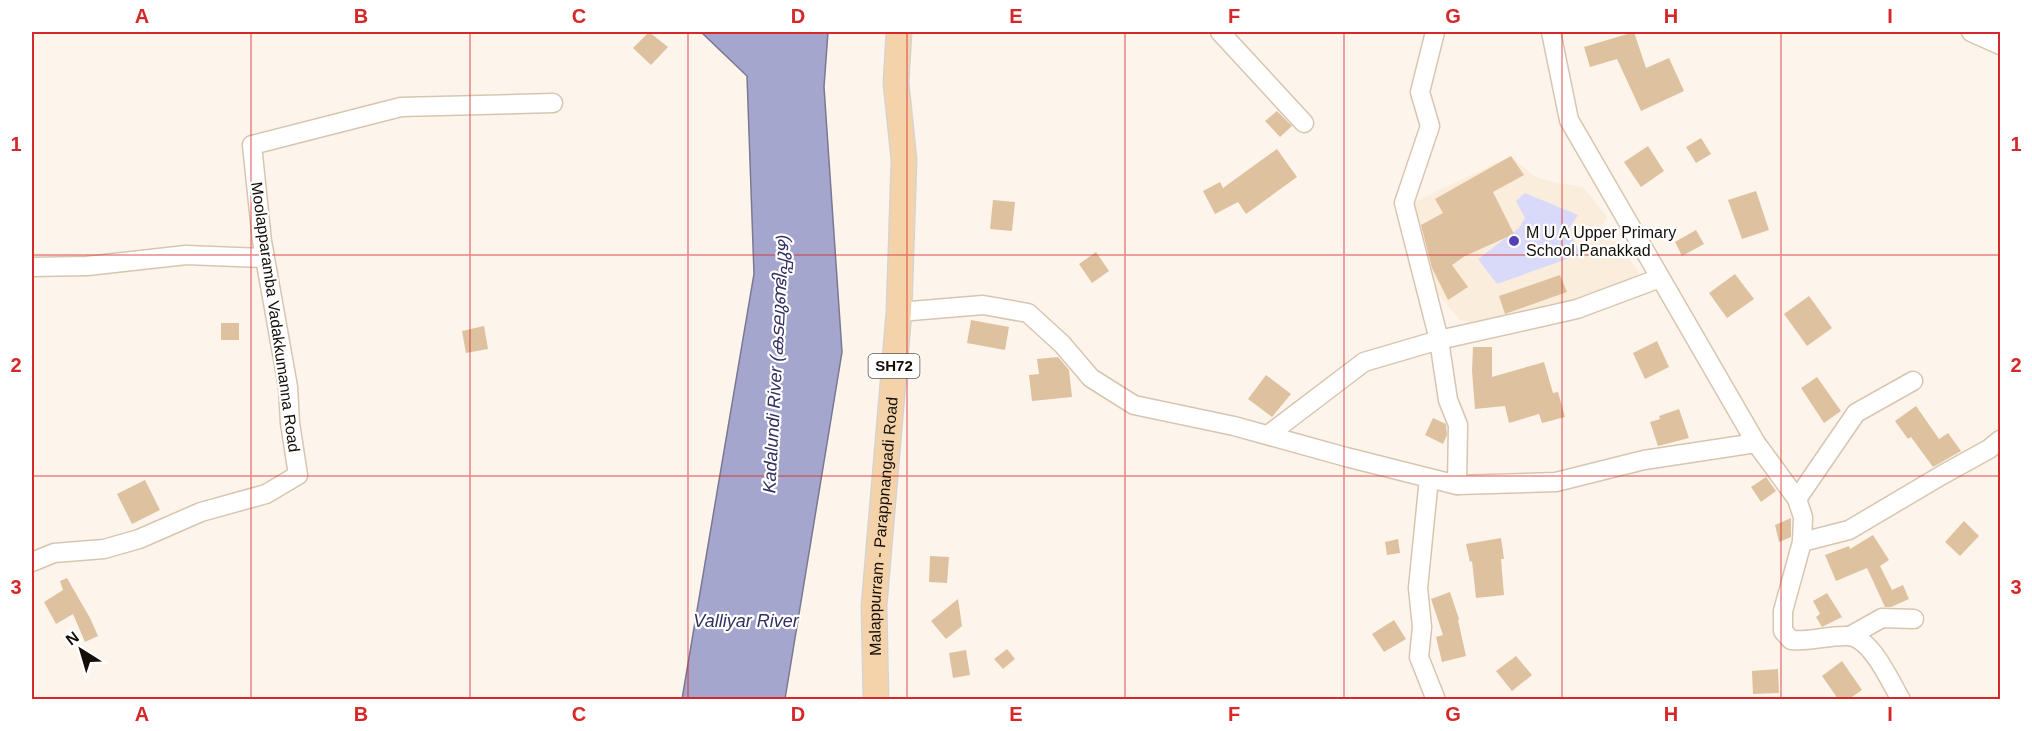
<svg xmlns="http://www.w3.org/2000/svg" width="2032" height="731" font-family="Arial,'Noto Sans Malayalam',sans-serif">
<style>
.built{fill:#fbeddb}
.green{fill:#d9d9fa}
.water{fill:#a5a6cd;stroke:#7a7892;stroke-width:1.5}
.building{fill:#dec19f}
.lines{fill:none;stroke-linecap:round;stroke-linejoin:round}
.minor-casing{stroke:#d8c5af;stroke-width:21}
.major-casing{stroke:#d5d4d2;stroke-width:27}
.minor{stroke:#fff;stroke-width:18}
.major{stroke:#f5d3aa;stroke-width:24}
.grid{fill:none;stroke:#d62828;stroke-width:1.5;stroke-opacity:0.55}
.poi-dot{fill:#5440b8;stroke:#fff;stroke-width:2}
.labels{text-anchor:middle;stroke-width:4.5;stroke-linejoin:round;paint-order:stroke}
.shield{fill:#fff;stroke:#5a5651;stroke-width:1.5}
.shield-label{font-size:15px;font-weight:bold;fill:#140e07}
.poi-label{font-size:16px;fill:#140e07;stroke:#fff;text-anchor:start}
.street-label{font-size:16px;fill:#140e07;stroke:#fff}
.water-label{font-size:18px;font-style:italic;fill:#332f62;stroke:#fff}
.neatline{fill:none;stroke:#d62828;stroke-width:2}
.grid-label{font-size:20px;text-anchor:middle;font-weight:bold;fill:#d62828}
</style>
<rect width="100%" height="100%" fill="#fdf5ec"/>
<!-- built -->
<polygon class="built" points="1511,156 1535,177 1554,182 1583,187 1607,217 1599,231 1607,240 1619,242 1642,278 1586,299 1489,325 1460,320 1426,280 1406,206"/>
<!-- green -->
<polygon class="green" points="1525,193 1578,215 1568,230 1581,254 1497,284 1478,259 1519,228 1525,218 1516,201"/>
<!-- water -->
<polygon class="water" points="701,32 828,32 824,87 842,352 785,699 682,699 754,274 747,76"/>
<!-- building -->
<g class="building">
<polygon points="649,32 668,47 651,65 633,48"/>
<polygon points="1634,32 1646,68 1669,58 1684,91 1641,111 1617,59 1590,67 1584,47"/>
<polygon points="1277,111 1292,126 1280,137 1265,121"/>
<polygon points="1701,138 1711,154 1696,163 1686,147"/>
<polygon points="1648,146 1664,171 1641,187 1624,162"/>
<polygon points="1277,149 1297,177 1246,214 1238,202 1215,214 1203,191 1220,182 1223,188"/>
<polygon points="1511,156 1524,175 1493,192 1514,234 1465,256 1452,265 1468,287 1448,300 1432,268 1421,225 1443,213 1435,199"/>
<polygon points="1756,191 1769,230 1742,239 1728,200"/>
<polygon points="993,200 1015,202 1012,231 990,229"/>
<polygon points="1696,230 1704,244 1682,256 1675,242"/>
<polygon points="1096,252 1109,271 1092,283 1079,264"/>
<polygon points="1735,274 1754,299 1727,318 1709,293"/>
<polygon points="1560,275 1567,292 1505,314 1499,296"/>
<polygon points="1809,296 1832,328 1807,346 1784,314"/>
<polygon points="971,320 1009,327 1005,350 967,343"/>
<rect x="221" y="323" width="18" height="17"/>
<polygon points="484,326 488,349 466,353 462,331"/>
<polygon points="1657,341 1669,367 1645,379 1633,353"/>
<polygon points="1473,347 1492,347 1492,377 1544,362 1553,393 1558,392 1565,417 1542,423 1539,414 1509,423 1505,406 1475,409 1472,371"/>
<polygon points="1058,357 1069,370 1072,397 1032,401 1029,375 1039,374 1037,359"/>
<polygon points="1266,375 1291,394 1272,417 1248,399"/>
<polygon points="1817,377 1841,411 1824,423 1801,388"/>
<polygon points="1916,406 1939,439 1948,433 1961,451 1933,467 1911,437 1908,439 1895,421"/>
<polygon points="1679,409 1689,438 1658,446 1650,422 1660,419 1659,416"/>
<polygon points="1433,418 1446,424 1447,435 1443,444 1425,435"/>
<polygon points="1766,477 1776,491 1761,502 1751,487"/>
<polygon points="145,480 160,510 132,524 117,494"/>
<polygon points="1791,518 1791,537 1779,542 1775,525"/>
<polygon points="1964,521 1979,536 1960,556 1945,542"/>
<polygon points="1873,535 1889,560 1880,566 1892,590 1903,585 1909,599 1891,607 1885,607 1867,568 1836,581 1825,555 1849,546 1850,549"/>
<polygon points="1501,538 1504,559 1501,559 1504,595 1476,598 1472,561 1470,562 1466,544"/>
<polygon points="1398,539 1400,553 1387,555 1385,542"/>
<polygon points="930,556 949,557 947,583 929,582"/>
<polygon points="67,578 90,618 98,636 85,642 73,614 56,624 44,602 63,590 60,581"/>
<polygon points="1450,592 1459,619 1458,620 1466,656 1442,662 1436,637 1443,635 1431,599"/>
<polygon points="1827,593 1842,617 1822,627 1816,617 1820,614 1813,601"/>
<polygon points="958,599 962,626 946,639 931,621"/>
<polygon points="1394,620 1406,639 1384,652 1372,634"/>
<polygon points="1007,649 1015,659 1003,669 994,659"/>
<polygon points="966,650 970,675 953,678 949,653"/>
<polygon points="1516,656 1532,675 1512,691 1496,671"/>
<polygon points="1842,661 1862,690 1849,699 1838,699 1822,676"/>
<polygon points="1778,669 1779,693 1753,694 1752,671"/>
</g>
<g class="lines">
<defs>
<g id="minor">
<polyline points="1220,32 1304,123"/>
<polyline points="1435,32 1420,92 1430,126 1404,203 1439,340 1448,400 1458,425 1457,485"/>
<path d="M1551 32 1569 120 1756 443 1797 499 1803 517 1802 542 1783 611V631L1791 640C1810 642 1829 635 1848 636 1871 637 1890 681 1901 700"/>
<polyline points="1971,32 2000,45"/>
<polyline points="32,267 87,266 186,255 264,258"/>
<polyline points="899,312 983,305 1028,313 1062,344 1091,378 1134,405 1234,426 1346,457 1457,485 1556,482 1644,460 1756,443"/>
<polyline points="1268,435 1364,362 1439,340 1577,309 1660,278"/>
<polyline points="1429,478 1418,588 1422,627 1419,657 1436,700"/>
<polyline points="1797,499 1856,413 1913,381"/>
<polyline points="1802,542 1849,530 1942,475 1989,449 2000,440"/>
<polyline points="32,562 54,553 104,549 139,539 201,512 266,494 298,475 290,423 288,387 262,241 252,145 401,107 553,103"/>
<polyline points="1850,636 1882,618 1914,619"/>
</g>
<g id="major">
<path id="s1" d="M876 700 874 606 899 312 904 160 896 83 899 32"/>
</g>
</defs>
<!-- minor casing -->
<use href="#minor" class="minor-casing"/>
<!-- major casing -->
<use href="#major" class="major-casing"/>
<!-- minor -->
<use href="#minor" class="minor"/>
<!-- major -->
<use href="#major" class="major"/>
</g>
<!-- grid -->
<path class="grid" d="M251 32V700M470 32V700M688 32V700M907 32V700M1125 32V700M1344 32V700M1562 32V700M1781 32V700M32 255H2000M32 476H2000"/>
<!-- markers -->
<circle class="poi-dot" cx="1514" cy="241" r="6"/>
<g class="labels">
<!-- shield labels -->
<rect class="shield" x="868.5" y="354" width="51" height="24" rx="4.5"/>
<g class="shield-label">
<text x="894" y="371">SH72</text>
</g>
<!-- poi labels -->
<g class="poi-label">
<text x="1526" y="238">M U A Upper Primary<tspan x="1526" dy="18">School Panakkad</tspan></text>
</g>
<!-- street labels -->
<g class="street-label">
<text transform="translate(276 317) rotate(82)" y="6">Moolapparamba Vadakkumanna Road</text>
<text dy="6" stroke="none"><textPath href="#s1" startOffset="174">Malappurram - Parappnangadi Road</textPath></text>
</g>
<!-- water labels -->
<g class="water-label">
<text transform="translate(776 364) rotate(-87)" y="6">Kadalundi River (കടലുണ്ടിപ്പുഴ)</text>
<text x="746" y="627">Valliyar River</text>
</g>
</g>
<!-- border -->
<rect width="2032" height="731" fill="none" stroke="#ffffff" stroke-width="66"/>
<!-- north arrow -->
<g transform="translate(81 650) rotate(323)" stroke="#ffffff" stroke-width="4.5" paint-order="stroke">
<path d="M0-4.5L10 22L0 15L-10 22Z" fill="#140e07"/>
<text y="-9" font-size="16" font-weight="bold" text-anchor="middle" fill="#140e07">N</text>
</g>
<rect x="33" y="33" width="1966" height="665" class="neatline"/>
<g class="grid-label">
<text x="142" y="23">A</text>
<text x="361" y="23">B</text>
<text x="579" y="23">C</text>
<text x="798" y="23">D</text>
<text x="1016" y="23">E</text>
<text x="1234" y="23">F</text>
<text x="1453" y="23">G</text>
<text x="1671" y="23">H</text>
<text x="1890" y="23">I</text>
<text x="16" y="151">1</text>
<text x="2016" y="151">1</text>
<text x="16" y="372">2</text>
<text x="2016" y="372">2</text>
<text x="16" y="594">3</text>
<text x="2016" y="594">3</text>
<text x="142" y="721">A</text>
<text x="361" y="721">B</text>
<text x="579" y="721">C</text>
<text x="798" y="721">D</text>
<text x="1016" y="721">E</text>
<text x="1234" y="721">F</text>
<text x="1453" y="721">G</text>
<text x="1671" y="721">H</text>
<text x="1890" y="721">I</text>
</g>
</svg>
